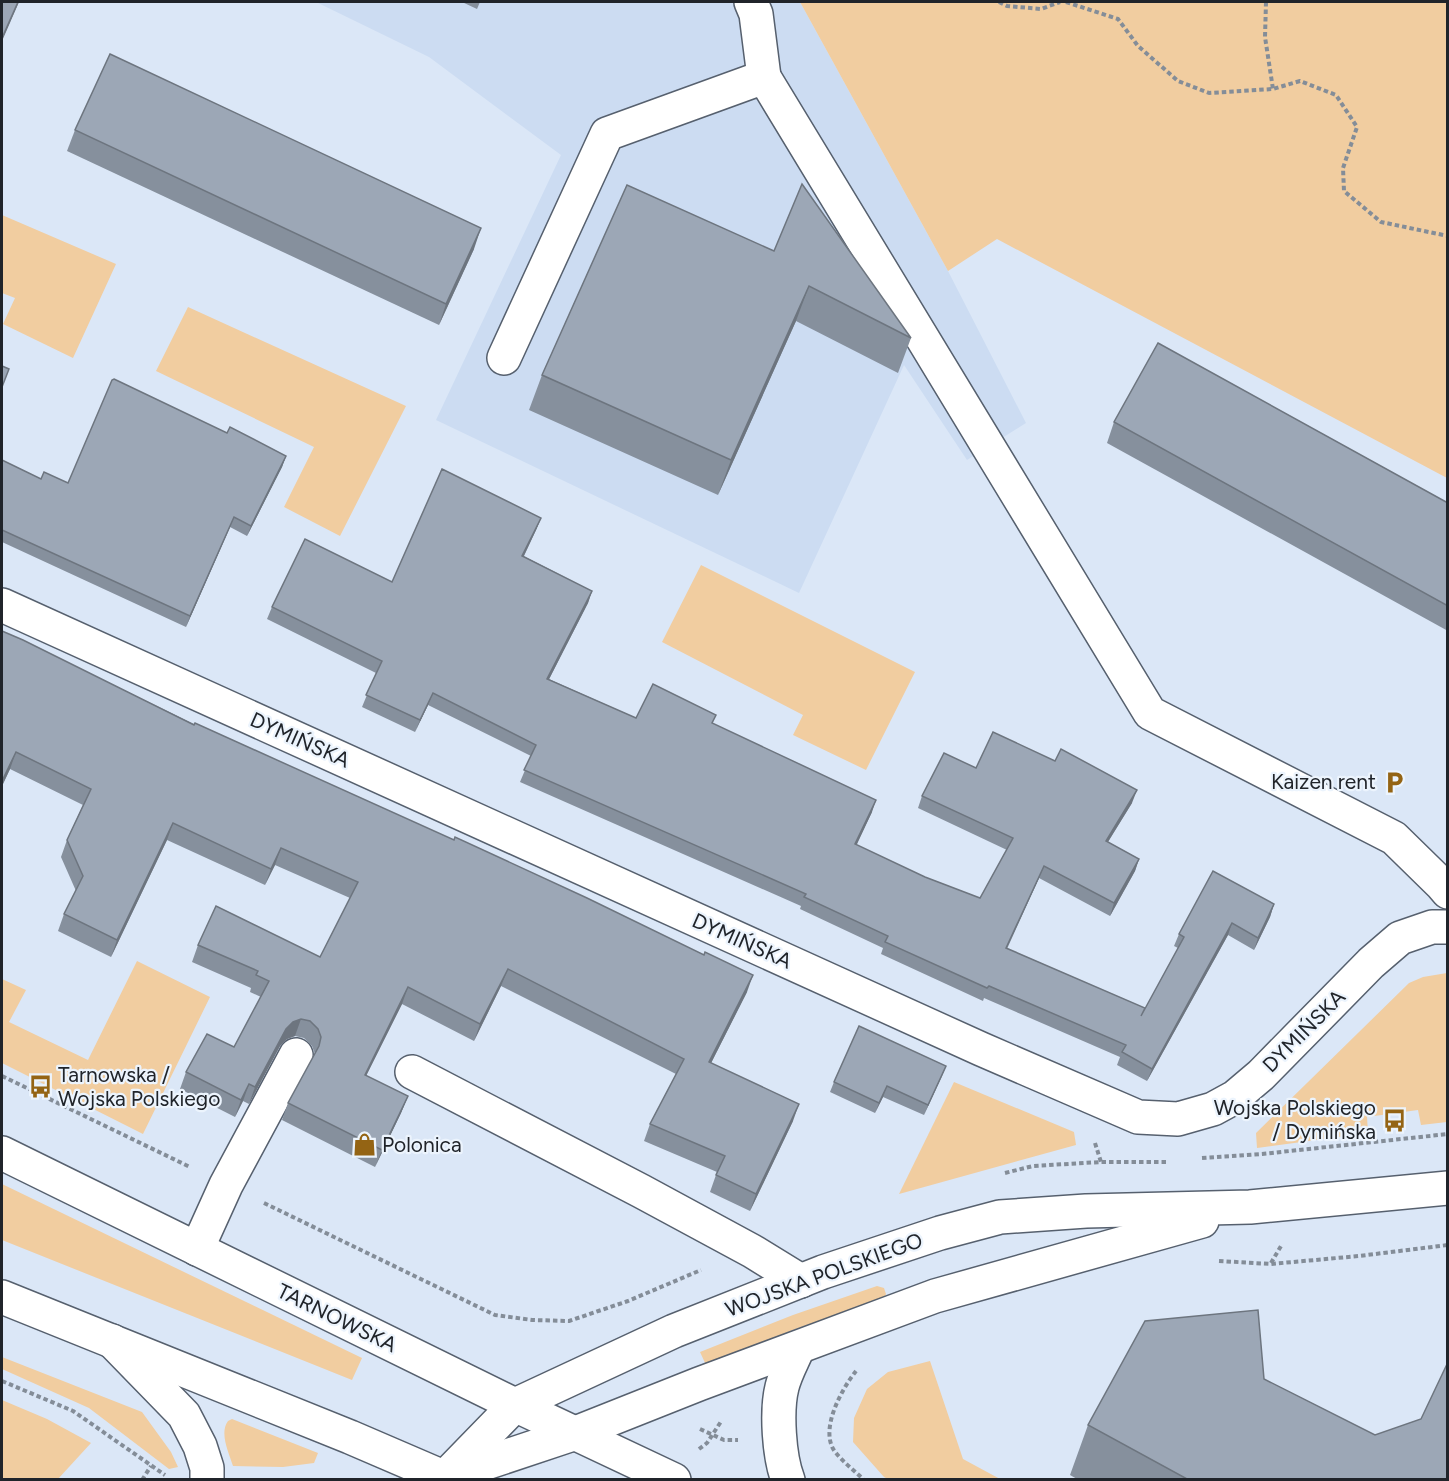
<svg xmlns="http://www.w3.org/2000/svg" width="1449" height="1481" font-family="Figtree,sans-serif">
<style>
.built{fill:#ccdcf2}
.green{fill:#f1cda0}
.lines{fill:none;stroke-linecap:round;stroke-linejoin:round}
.minor-casing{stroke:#56606e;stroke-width:36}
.major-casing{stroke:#56606e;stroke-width:36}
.path{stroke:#848d98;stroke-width:4;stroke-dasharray:4.5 3;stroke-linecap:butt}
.minor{stroke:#fff;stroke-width:33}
.major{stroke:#fff;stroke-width:33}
.wall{fill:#86909d}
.shaded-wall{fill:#6d757f}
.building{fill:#9ca7b6;stroke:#6d757f;stroke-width:1.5}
.labels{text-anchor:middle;stroke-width:4.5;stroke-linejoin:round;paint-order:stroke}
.street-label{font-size:21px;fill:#20242a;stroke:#ecf4fd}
.poi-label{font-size:21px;fill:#20242a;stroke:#ecf4fd;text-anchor:end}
</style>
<rect width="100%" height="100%" fill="#dbe7f7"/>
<!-- built -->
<polygon class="built" points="316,2 800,2 948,271 1026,423 967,460 904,365 799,593 436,420 561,155 429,57"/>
<!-- green -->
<g class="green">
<polygon points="800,2 1447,2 1447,478 997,239 948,271"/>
<polygon points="2,215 116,264 73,358 3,324 15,298 2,293"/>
<polygon points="188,307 406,406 340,536 284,507 314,447 156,371"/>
<polygon points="701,565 915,672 866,770 793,735 803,715 662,642"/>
<polygon points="137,961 210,997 143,1134 2,1063 2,979 26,990 9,1022 88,1060"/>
<polygon points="1447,973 1447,1122 1421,1125 1418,1110 1367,1117 1368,1133 1257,1148 1256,1133 1409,983 1423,977"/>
<polygon points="954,1082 1074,1132 1076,1145 899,1194"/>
<polygon points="2,1184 362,1358 352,1380 2,1240"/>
<polygon points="877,1286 884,1288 886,1294 883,1300 798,1328 706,1365 700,1352 793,1315"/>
<polygon points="2,1357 142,1412 171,1452 178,1467 169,1469 89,1408 2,1369"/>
<polygon points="930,1361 963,1459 1000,1479 888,1479 884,1477 853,1442 854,1418 867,1389 888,1372"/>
<polygon points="2,1400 47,1419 91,1443 58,1479 2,1479"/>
<path d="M232 1419 318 1453 314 1463 283 1467 233 1466C229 1453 219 1433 228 1421Z"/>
</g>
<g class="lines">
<defs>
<g id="minor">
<polyline points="751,2 756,14 764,77"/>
<polyline points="504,358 607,134 764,77 1150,713 1394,838 1442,885 1448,892"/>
<polyline points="2,605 981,1049 1138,1117 1178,1119 1213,1109 1235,1097 1261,1075 1371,963 1400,938 1432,927 1448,927"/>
<polyline points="412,1072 641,1191 752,1251 801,1281"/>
<polyline points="197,1249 226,1185 296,1055"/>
<polyline points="112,1341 184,1415 200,1446 207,1468 207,1480"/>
<polyline points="450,1475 573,1434 699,1384 935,1296 1202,1221"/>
<polyline points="445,1477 515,1405 674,1331 823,1272 940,1233 1000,1217 1086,1211 1250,1207 1448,1188"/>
<path d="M788 1480C779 1457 776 1411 782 1387 785 1374 793 1360 798 1348"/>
</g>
<g id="major">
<polyline points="2,1153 515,1405 674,1480"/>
<polyline points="2,1297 350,1437 450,1480"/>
</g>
</defs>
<!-- minor casing -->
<use href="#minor" class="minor-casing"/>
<!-- major casing -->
<use href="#major" class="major-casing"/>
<!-- path -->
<g class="path">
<polyline points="999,2 1007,6 1041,9 1060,2"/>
<polyline points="1066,2 1118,19 1138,46 1178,81 1209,93 1273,89 1300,81 1336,95 1357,127 1343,168 1344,191 1381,222 1448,236"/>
<polyline points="1266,2 1265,37 1273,89"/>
<polyline points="2,1076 190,1167"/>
<polyline points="1095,1143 1101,1162"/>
<polyline points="1202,1158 1262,1154 1448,1134"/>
<polyline points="1005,1173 1033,1166 1101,1162 1167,1162"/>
<polyline points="264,1203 495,1315 532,1320 569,1321 628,1301 701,1270"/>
<polyline points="1219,1261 1271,1264 1359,1256 1448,1245"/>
<polyline points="1271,1263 1281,1246"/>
<path d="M856 1371C841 1390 818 1432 836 1453 844 1463 855 1471 864 1480"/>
<polyline points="2,1381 73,1411 165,1475"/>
<polyline points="700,1429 724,1440 738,1440"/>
<polyline points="699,1449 707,1443 722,1420"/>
<polyline points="142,1480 151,1466"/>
</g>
<!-- minor -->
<use href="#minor" class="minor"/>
<!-- major -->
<use href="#major" class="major"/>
</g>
<!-- wall -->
<g class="wall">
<polygon points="462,2 480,2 477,9"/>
<polygon points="75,130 474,249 439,325 67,151"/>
<polygon points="627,185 911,338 898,373 796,321 718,495 529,410 542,375"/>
<polygon points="1114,422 1448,503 1448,631 1107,443"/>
<polygon points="227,433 286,456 282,467 247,536 230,527 186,627 2,542 2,460 41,479 68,483"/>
<polygon points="541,518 536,530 524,556 592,591 588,603 549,679 636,718 716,715 712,724 872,812 856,845 925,877 980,898 1007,850 918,808 922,796 976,768 1132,803 1108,842 1139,859 1135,871 1110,916 1039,878 1007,949 1143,1013 1178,948 1174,946 1179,934 1274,904 1270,917 1254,950 1228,935 1147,1081 1117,1065 1120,1057 984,998 983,1001 881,954 883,948 800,909 801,906 520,782 531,756 428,705 415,732 362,707 376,673 267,619 272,607 392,582"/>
<polygon points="2,631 747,992 711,1063 793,1121 750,1211 710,1192 717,1172 644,1141 650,1124 676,1074 501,986 474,1041 402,1004 366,1076 408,1096 401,1113 375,1167 282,1120 288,1103 315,1054 312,1046 304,1038 295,1036 287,1039 280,1046 249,1104 243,1101 235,1117 180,1089 186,1072 234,1047 261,997 250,992 251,988 192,962 198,945 320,957 350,898 275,865 265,885 167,840 111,957 58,931 64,914 76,891 61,857 67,840 83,805 10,769 2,786"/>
<polygon points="946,1066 924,1115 883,1097 875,1113 830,1092 834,1082"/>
<polygon points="1264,1379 1375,1435 1421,1419 1448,1479 1077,1479 1070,1475 1088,1425"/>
</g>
<!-- shaded-wall -->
<g class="shaded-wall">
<polygon points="18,2 19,2 2,41 2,38"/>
<polygon points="481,228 474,249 439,325 446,304"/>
<polygon points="809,286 796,321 718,495 731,460"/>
<polygon points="286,456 282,467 247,536 251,526"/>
<polygon points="234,517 230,527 186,627 190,616"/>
<polygon points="541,518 536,530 518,568 522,556"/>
<polygon points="592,591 588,603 543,691 547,679"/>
<polygon points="433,693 428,705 415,732 420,720"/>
<polygon points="16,752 10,769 2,786 2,781"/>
<polygon points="1137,790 1132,803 1101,853 1106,841"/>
<polygon points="876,800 872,812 851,857 855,844"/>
<polygon points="173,823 167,840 111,957 117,940"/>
<polygon points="281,848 275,865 265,885 271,869"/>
<polygon points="1139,859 1135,871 1110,916 1114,903"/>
<polygon points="1044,866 1039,878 1001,960 1006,948"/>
<polygon points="1274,904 1270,917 1254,950 1258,938"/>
<polygon points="1232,923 1228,935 1147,1081 1152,1069"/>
<polygon points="508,969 501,986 474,1041 480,1024"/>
<polygon points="753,975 747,992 703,1079 709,1062"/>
<polygon points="408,987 402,1004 358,1092 365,1075"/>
<polygon points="301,1019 295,1036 287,1039 280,1046 249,1104 255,1087 286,1029 293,1022"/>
<polygon points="946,1066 942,1076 924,1115 928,1105"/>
<polygon points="249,1084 243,1101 235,1117 241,1100"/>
<polygon points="887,1086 883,1097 875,1113 879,1103"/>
<polygon points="408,1096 401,1113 375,1167 382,1150"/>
<polygon points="799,1104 793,1121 750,1211 756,1194"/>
</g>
<!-- building -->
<g class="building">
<polygon points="2,2 18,2 2,38"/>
<polygon points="110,54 481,228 446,304 75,130"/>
<polygon points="802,184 911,338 809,286 731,460 542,375 627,185 774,251"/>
<polygon points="1158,343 1448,503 1448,606 1114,422"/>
<polygon points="2,366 9,369 2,387"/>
<polygon points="114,379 227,433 230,427 286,456 251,526 234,517 190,616 2,530 2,460 41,479 44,472 68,483 112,380"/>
<polygon points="442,469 541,518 522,556 592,591 547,679 636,718 653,684 716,715 712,723 876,800 855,844 925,877 980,898 1013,838 922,796 944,753 976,768 993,732 1055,761 1061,749 1137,790 1106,841 1139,859 1114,903 1044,866 1006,948 1145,1008 1141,1016 1184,937 1179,934 1213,871 1274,904 1258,938 1232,923 1152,1069 1122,1052 1126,1045 989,986 987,988 885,942 888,936 804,897 806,894 524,770 536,745 433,693 420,720 366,695 382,661 272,607 305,539 392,582"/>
<polygon points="2,631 23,640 194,725 195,723 454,840 455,837 587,898 704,955 705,952 753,975 709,1062 799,1104 756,1194 716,1175 725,1156 650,1124 684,1059 508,969 480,1024 408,987 365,1075 408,1096 382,1150 288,1103 319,1046 321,1037 318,1029 310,1021 301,1019 293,1022 286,1029 255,1087 249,1084 241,1100 186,1072 207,1034 234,1047 269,981 256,975 258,971 198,945 216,906 320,957 358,882 281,848 271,869 173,823 117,940 64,914 83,876 67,840 91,789 16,752 2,781"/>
<polygon points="859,1026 946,1066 928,1105 887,1086 879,1103 834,1082"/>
<polygon points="1258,1310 1264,1379 1375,1435 1421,1419 1448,1362 1448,1479 1187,1479 1088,1425 1145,1321"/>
</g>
<!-- icons -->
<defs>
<symbol id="parking-bare" viewBox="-9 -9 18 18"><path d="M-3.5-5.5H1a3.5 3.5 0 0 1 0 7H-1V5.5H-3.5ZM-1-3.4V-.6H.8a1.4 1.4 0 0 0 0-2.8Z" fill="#946414" stroke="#ecf4fd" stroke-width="2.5" paint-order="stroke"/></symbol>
<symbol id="bus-bare" viewBox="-9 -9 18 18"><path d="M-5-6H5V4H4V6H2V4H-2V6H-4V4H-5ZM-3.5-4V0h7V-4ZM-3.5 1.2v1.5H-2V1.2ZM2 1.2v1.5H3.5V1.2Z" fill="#946414" stroke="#ecf4fd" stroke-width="2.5" paint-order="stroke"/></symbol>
<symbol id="shop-bare" viewBox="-9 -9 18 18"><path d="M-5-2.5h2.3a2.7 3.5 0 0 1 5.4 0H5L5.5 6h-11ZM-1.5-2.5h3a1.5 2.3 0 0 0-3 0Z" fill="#946414" stroke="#ecf4fd" stroke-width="2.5" paint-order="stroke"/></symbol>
</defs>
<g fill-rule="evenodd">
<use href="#parking-bare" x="1378" y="766" width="33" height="33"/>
<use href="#bus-bare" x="24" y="1070" width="33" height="33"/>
<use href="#bus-bare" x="1378" y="1104" width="33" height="33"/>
<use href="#shop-bare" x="348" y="1128" width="33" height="33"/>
</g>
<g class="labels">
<!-- street labels -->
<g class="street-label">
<text transform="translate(300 740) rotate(24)" y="7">DYMIŃSKA</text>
<text transform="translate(742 941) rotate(24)" y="7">DYMIŃSKA</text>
<text transform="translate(1304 1031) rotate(-45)" y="7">DYMIŃSKA</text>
<text transform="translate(824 1275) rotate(-20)" y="7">WOJSKA POLSKIEGO</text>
<text transform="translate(337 1318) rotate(26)" y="7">TARNOWSKA</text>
</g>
<!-- poi labels -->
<g class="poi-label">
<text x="1376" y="789">Kaizen rent</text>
<text x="58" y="1082" text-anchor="start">Tarnowska /<tspan x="58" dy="24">Wojska Polskiego</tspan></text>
<text x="1376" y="1115">Wojska Polskiego<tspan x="1376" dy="24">/ Dymińska</tspan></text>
<text x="382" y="1152" text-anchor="start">Polonica</text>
</g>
</g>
<!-- border -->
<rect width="1449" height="1481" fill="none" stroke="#20242a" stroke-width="6"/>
</svg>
